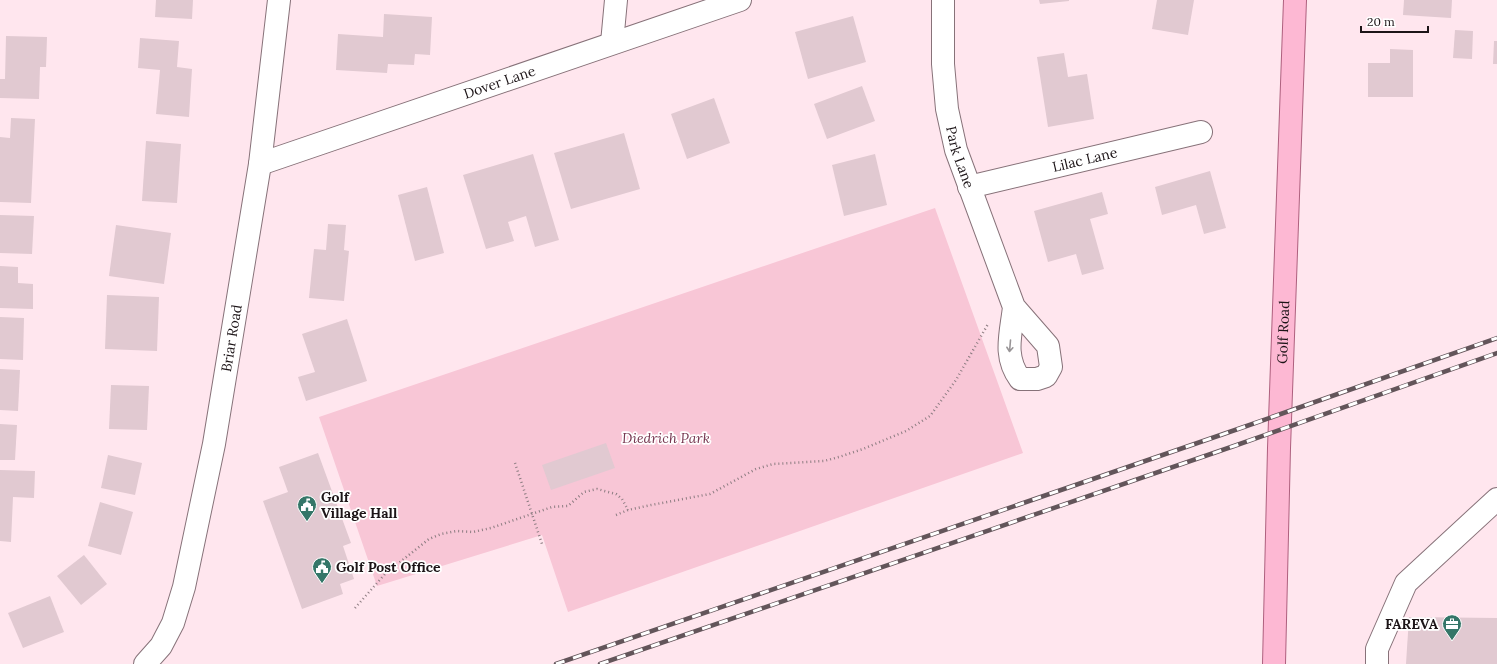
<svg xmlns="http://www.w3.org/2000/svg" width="1497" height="664" font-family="Lora,serif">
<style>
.green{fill:#f8c6d6}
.building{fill:#e1c9d1}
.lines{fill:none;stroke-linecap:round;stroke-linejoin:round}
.minor-casing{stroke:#877279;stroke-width:24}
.major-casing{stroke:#ae607e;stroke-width:24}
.path{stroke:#8d7d82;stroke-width:2.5;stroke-dasharray:1 3;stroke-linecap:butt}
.minor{stroke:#fff;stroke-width:22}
.major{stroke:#fdb8d3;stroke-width:22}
.rail-casing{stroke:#63555a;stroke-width:4.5}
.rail{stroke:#fff;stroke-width:3;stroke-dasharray:9;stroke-linecap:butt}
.oneway{stroke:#999597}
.labels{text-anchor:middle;stroke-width:3.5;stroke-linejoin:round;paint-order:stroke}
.street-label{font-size:14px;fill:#1c1417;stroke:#fff}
.park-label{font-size:14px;font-style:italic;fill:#773751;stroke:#fff}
.poi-label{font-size:14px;font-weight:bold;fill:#1c1417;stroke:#fff;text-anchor:start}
</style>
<rect width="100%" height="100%" fill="#ffe6ee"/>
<!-- green -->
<polygon class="green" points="935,208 1023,453 568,612 542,535 377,586 319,417"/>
<!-- building -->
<g class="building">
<polygon points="156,0 193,0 192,19 155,17"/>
<polygon points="1039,0 1069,0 1069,1 1040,4"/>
<polygon points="1157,0 1194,0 1188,35 1152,29"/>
<polygon points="1404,0 1452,0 1451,18 1403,15"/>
<polygon points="384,14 432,17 430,55 415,54 414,65 388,64 387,73 336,70 338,34 383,37"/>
<polygon points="853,16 866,62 808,79 795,32"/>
<polygon points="1455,30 1473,31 1472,59 1453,58"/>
<polygon points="6,36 47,37 46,67 40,67 39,99 0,98 0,79 5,79"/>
<polygon points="140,38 179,41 177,67 192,69 189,117 156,114 160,70 138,68"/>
<polygon points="1494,41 1497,41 1497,64 1493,64"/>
<polygon points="1390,49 1413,50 1413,97 1368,97 1368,63 1390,63"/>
<polygon points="1064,53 1068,77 1087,74 1094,119 1048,127 1037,57"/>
<polygon points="862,86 875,121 827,139 814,104"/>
<polygon points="714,98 730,143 687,159 671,114"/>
<polygon points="11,118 35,119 31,203 0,202 0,137 10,138"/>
<polygon points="624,133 640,189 571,209 554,153"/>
<polygon points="146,141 181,144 177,203 142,201"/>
<polygon points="533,154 559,240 535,247 526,216 508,222 514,241 486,249 463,175"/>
<polygon points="875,154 887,205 844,216 832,165"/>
<polygon points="1210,171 1226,228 1204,234 1196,205 1162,215 1155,187"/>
<polygon points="427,187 444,253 415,261 398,195"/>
<polygon points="1102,192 1108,214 1090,219 1104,269 1082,275 1076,254 1048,262 1034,211"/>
<polygon points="0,215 34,216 32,254 0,253"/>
<polygon points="328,224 346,225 344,250 349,251 344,301 309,298 314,249 326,250"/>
<polygon points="116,225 171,233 164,284 109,276"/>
<polygon points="0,266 18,267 18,283 33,284 33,309 0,308"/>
<polygon points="107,295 159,297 157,351 105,349"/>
<polygon points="0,317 24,318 23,360 0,359"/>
<polygon points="347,319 367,381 306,401 298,377 315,372 302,334"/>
<polygon points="0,369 20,370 18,411 0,410"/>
<polygon points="111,385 149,386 147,430 109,429"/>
<polygon points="0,424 17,425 15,460 0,460"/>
<polygon points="606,443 615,468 551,490 542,465"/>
<polygon points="318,453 351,543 343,546 354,579 340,584 343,594 302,609 263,501 288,492 279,467"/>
<polygon points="108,455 142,463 135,495 101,488"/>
<polygon points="0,470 35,471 34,498 13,497 11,542 0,541"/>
<polygon points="100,502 133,512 121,555 88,546"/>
<polygon points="84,555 107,584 81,605 57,576"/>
<polygon points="50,596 64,632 23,648 8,613"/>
<polygon points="1409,617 1497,618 1497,664 1406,664"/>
</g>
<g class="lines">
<defs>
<g id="minor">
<path id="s1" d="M943 0V64L947 109 956 150 1014 307 1048 346 1051 367 1046 376 1037 379H1020C1003 356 1011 334 1014 307"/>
<polyline points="612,43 616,0"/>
<path id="s2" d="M260 164 740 0"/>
<path id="s3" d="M969 187 1201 132"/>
<path id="s4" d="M145 664 161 646 173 623 184 587 214 444 260 164 279 0"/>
<polyline points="1377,664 1377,649 1406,583 1497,499"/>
</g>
<g id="major">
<path id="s5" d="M1274 664 1279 448 1295 0"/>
</g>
</defs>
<!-- minor casing -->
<use href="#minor" class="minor-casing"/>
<!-- major casing -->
<use href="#major" class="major-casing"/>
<!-- path -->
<g class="path">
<polyline points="515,463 542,544"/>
<polyline points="616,515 628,510 651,505 710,494 756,469 773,464 824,461 839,457 863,449 906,431 930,416 956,380 988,324"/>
<polyline points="355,608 385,574 429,539 441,534 457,531 473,532 491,528 552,507 568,506 584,492 597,489 616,494 622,499 628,510"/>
</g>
<!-- minor -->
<use href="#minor" class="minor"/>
<!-- major -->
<use href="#major" class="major"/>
<defs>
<g id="rail">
<polyline points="556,664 1238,429 1497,338"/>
<polyline points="600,664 1234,446 1497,353"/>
</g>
</defs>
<!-- rail casing -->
<use href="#rail" class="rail-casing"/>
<!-- rail -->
<use href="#rail" class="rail"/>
</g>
<!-- one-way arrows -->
<defs><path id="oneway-shaft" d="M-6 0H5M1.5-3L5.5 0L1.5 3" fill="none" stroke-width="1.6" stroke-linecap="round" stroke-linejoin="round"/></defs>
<use class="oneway" href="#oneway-shaft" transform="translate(1010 346) rotate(95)"/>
<!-- icons -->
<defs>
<symbol id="civic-pin" viewBox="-11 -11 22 30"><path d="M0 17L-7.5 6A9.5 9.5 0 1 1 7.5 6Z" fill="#347668" stroke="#fff"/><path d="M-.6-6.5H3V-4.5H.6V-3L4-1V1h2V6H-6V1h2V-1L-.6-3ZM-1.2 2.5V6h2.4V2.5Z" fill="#fff"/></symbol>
<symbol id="office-pin" viewBox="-11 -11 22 30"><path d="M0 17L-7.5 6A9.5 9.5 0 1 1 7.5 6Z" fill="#347668" stroke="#fff"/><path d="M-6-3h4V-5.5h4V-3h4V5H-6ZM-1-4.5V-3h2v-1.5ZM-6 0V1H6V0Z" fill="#fff"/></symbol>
</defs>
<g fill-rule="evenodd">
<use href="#civic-pin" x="296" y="494" width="22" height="30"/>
<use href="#civic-pin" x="311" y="556" width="22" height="30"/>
<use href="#office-pin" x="1441" y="613" width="22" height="30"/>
</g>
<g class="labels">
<!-- street labels -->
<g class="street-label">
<text dy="5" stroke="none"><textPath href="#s2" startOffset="253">Dover Lane</textPath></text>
<text dy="5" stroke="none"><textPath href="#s1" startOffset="159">Park Lane</textPath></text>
<text dy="5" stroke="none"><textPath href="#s3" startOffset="119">Lilac Lane</textPath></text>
<text dy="5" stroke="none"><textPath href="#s5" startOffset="332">Golf Road</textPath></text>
<text dy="5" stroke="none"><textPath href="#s4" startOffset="341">Briar Road</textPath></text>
</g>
<!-- park labels -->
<g class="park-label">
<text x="666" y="443">Diedrich Park</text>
</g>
<!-- poi labels -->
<g class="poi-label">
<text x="321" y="502">Golf<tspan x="321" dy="16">Village Hall</tspan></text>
<text x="336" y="572">Golf Post Office</text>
<text x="1438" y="629" text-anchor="end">FAREVA</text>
</g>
</g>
<!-- scale -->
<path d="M1361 26v6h67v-6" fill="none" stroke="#1c1417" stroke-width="2"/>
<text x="1367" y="26" font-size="12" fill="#1c1417" stroke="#ffffff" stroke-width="3" paint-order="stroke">20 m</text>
</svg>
